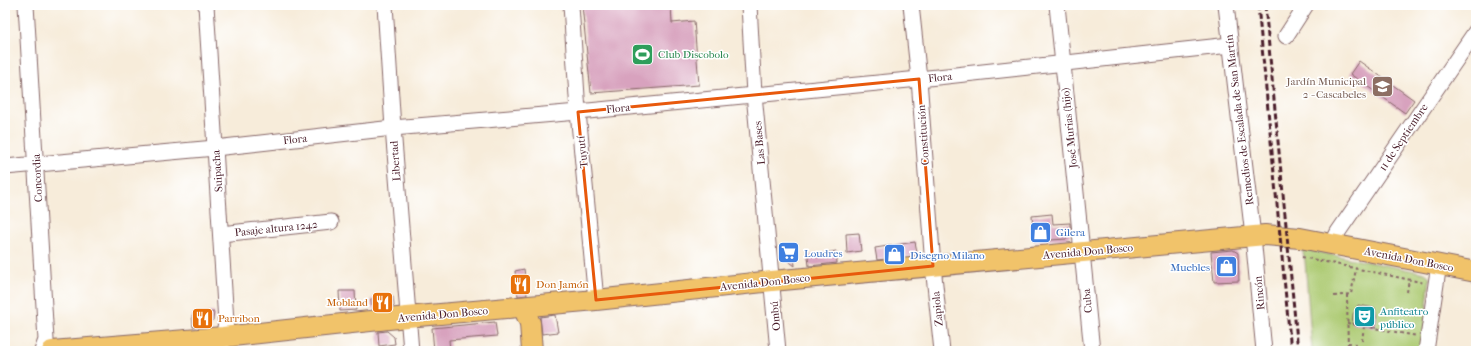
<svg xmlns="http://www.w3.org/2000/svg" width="1481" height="356" font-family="'IM FELL French Canon',serif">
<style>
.green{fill:#adcb73;stroke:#7c754f}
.building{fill:#d8a2be}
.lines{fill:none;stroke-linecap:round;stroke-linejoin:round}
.minor-casing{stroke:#876768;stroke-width:17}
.major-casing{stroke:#876768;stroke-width:22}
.path{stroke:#876768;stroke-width:2;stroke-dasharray:3 3;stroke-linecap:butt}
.minor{stroke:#fff;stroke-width:15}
.major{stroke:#f1c36a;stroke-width:20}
.rail{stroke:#4a1f2b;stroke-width:3;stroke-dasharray:6 3;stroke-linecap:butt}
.marked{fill:none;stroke:#e8590c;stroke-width:3;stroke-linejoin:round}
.labels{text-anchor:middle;stroke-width:3;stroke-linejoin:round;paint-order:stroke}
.leisure-label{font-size:11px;fill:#27864d;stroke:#fff;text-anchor:start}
.street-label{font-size:11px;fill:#4a1f2b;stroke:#fff}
.education-label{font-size:11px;fill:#785e54;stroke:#fff;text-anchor:end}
.shop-label{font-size:11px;fill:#366cbe;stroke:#fff;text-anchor:start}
.food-label{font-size:11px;fill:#c56008;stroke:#fff;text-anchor:start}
.culture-label{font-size:11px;fill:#0d838f;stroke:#fff;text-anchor:start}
</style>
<rect width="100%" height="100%" fill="#fff"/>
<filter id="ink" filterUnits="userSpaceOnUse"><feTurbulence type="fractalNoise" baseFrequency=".025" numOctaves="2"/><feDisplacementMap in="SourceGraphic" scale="8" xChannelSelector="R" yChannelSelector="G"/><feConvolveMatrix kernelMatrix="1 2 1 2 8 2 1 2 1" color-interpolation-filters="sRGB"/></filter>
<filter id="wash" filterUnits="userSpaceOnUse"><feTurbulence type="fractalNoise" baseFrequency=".012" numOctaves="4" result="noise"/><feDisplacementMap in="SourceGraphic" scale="16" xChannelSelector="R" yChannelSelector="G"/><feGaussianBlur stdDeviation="0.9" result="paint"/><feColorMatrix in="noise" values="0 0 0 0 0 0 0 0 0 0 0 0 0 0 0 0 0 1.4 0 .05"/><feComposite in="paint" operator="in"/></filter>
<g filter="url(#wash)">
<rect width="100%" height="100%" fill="#f7ecda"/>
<!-- green -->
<polygon class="green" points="1302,249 1425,273 1430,277 1422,351 1312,351 1305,261"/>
<g id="blocks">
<!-- building -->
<g class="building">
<polygon points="582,5 671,5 672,23 694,21 699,85 591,93"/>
<polygon points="1359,61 1414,100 1405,113 1350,74"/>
<polygon points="1052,214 1053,224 1070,223 1070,235 1067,239 1034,241 1032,216"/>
<polygon points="859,233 861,251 847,253 846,234"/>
<polygon points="915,242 917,252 914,256 877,260 875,248"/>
<polygon points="793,246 795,266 786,259 784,247"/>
<polygon points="1233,250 1238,253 1239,281 1214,282 1211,252"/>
<polygon points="836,251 837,263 809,266 808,256"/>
<polygon points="524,269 527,295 518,296 515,271"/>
<polygon points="339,291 355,291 356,310 340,311"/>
<polygon points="393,297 394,306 393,307 372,309 371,299"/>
<polygon points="1358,305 1375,308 1377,320 1375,328 1352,324 1353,314"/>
<polygon points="214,312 213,320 209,325 193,327 192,315"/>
<polygon points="555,315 558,332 542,334 540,317"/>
<polygon points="495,322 497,336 449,340 450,351 434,351 432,328"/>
<polygon points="387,331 394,337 395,344 379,346 378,332"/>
</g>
</g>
</g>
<g filter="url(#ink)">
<use href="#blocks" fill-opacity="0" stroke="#876768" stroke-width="1"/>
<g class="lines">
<defs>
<g id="minor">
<polyline points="26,5 46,340 42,351"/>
<polyline points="206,5 226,322 221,351"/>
<polyline points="385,5 393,128 411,351"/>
<polyline points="571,5 578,112 596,300"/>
<polyline points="749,5 754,94 778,351"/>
<polyline points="911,5 919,79 933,266 942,351"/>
<polyline points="1057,5 1092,351"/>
<polyline points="1226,5 1253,236 1264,351"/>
<polyline points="1286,36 1306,5"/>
<polyline points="5,167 215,148 393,128 578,112 919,79 1230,45"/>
<polyline points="221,234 331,222"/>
<polyline points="1332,244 1338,232 1476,31"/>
<polyline points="1426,351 1439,264"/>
</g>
<g id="major">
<polyline points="523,307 530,323 532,351"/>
<polyline points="52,351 223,337 407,317 596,300 772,281 1265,235 1300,238 1476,272"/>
</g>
</defs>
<!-- minor casing -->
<use href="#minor" class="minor-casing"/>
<!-- major casing -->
<use href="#major" class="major-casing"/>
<!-- path -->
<g class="path">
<polyline points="1302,257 1425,283"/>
<polyline points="1407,292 1409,280"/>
<polyline points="1347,295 1348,351"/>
<polyline points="1334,296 1351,294 1356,269"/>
<polyline points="1347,323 1417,336"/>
<polyline points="1362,341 1364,326"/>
<polyline points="1348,343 1357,344"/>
</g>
<!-- minor -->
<use href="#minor" class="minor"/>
<!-- major -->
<use href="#major" class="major"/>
<!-- rail -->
<g class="rail">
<polyline points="1258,5 1291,351"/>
<polyline points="1265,5 1298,351"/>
</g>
</g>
</g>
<!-- marked area -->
<path class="marked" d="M919 79 933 266 596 300 578 112Z"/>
<!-- icons -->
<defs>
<symbol id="stadium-square" viewBox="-11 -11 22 22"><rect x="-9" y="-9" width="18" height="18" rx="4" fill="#2e9e5b" stroke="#fff"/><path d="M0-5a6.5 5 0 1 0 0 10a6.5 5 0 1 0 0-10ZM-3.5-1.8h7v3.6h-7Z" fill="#fff"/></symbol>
<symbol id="school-square" viewBox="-11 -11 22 22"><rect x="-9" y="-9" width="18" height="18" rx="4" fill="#8d6e63" stroke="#fff"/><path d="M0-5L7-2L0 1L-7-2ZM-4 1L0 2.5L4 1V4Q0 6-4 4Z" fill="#fff"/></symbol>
<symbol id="shop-square" viewBox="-11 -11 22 22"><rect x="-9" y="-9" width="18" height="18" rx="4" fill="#3f7fe0" stroke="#fff"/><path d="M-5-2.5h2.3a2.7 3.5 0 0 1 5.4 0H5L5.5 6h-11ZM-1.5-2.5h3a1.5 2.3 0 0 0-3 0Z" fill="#fff"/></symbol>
<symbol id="supermarket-square" viewBox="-11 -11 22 22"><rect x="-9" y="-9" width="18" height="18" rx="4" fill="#3f7fe0" stroke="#fff"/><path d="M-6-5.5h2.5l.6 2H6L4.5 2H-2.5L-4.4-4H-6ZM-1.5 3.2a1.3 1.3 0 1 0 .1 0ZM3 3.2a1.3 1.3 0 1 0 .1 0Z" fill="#fff"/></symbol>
<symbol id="restaurant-square" viewBox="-11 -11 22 22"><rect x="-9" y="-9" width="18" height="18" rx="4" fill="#e8710a" stroke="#fff"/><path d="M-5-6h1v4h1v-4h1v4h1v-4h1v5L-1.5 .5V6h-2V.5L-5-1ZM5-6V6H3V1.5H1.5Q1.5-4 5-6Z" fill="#fff"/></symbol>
<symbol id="theatre-square" viewBox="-11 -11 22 22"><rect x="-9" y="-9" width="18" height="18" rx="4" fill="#0f9aa8" stroke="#fff"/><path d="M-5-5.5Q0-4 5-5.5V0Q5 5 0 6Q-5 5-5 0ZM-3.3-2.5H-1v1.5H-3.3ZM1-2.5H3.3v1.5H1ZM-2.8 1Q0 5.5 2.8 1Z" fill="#fff"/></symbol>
</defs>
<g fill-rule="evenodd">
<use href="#stadium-square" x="630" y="42" width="25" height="25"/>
<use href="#school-square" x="1370" y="74" width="25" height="25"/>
<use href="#shop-square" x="1028" y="220" width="25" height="25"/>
<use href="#supermarket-square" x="776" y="240" width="25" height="25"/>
<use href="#shop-square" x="882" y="242" width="25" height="25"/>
<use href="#shop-square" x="1214" y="254" width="25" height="25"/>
<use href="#restaurant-square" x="508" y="272" width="25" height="25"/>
<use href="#restaurant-square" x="370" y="290" width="25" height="25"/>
<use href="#theatre-square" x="1352" y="304" width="25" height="25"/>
<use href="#restaurant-square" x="190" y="306" width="25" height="25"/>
</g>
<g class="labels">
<!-- leisure labels -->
<g class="leisure-label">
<text x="658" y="58">Club Discobolo</text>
</g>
<!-- street labels -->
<g class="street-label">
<text transform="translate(940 77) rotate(-6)" y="4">Flora</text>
<text transform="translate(618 108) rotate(-6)" y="4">Flora</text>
<text transform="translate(1239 120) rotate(-97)" y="4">Remedios de Escalada de San Martín</text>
<text transform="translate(1069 128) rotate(-96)" y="4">José Murias (hijo)</text>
<text transform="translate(923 135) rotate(-94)" y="4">Constitución</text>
<text transform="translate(1403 137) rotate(-56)" y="4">11 de Septiembre</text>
<text transform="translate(295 139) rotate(-6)" y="4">Flora</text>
<text transform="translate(759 143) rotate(-95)" y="4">Las Bases</text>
<text transform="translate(582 152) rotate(-96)" y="4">Tuyutí</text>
<text transform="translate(395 161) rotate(-94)" y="4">Libertad</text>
<text transform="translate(217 171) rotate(-94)" y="4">Suipacha</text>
<text transform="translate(37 178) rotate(-93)" y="4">Concordia</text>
<text transform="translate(276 228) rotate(-6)" y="4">Pasaje altura 1242</text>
<text transform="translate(1088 251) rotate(-5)" y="4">Avenida Don Bosco</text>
<text transform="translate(1409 259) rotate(11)" y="4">Avenida Don Bosco</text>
<text transform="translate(765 282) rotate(-6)" y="4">Avenida Don Bosco</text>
<text transform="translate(1259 293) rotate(-95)" y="4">Rincón</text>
<text transform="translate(1087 301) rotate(-95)" y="4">Cuba</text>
<text transform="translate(937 309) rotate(-96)" y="4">Zapiola</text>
<text transform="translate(443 314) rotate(-5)" y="4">Avenida Don Bosco</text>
<text transform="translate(775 316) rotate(-95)" y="4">Ombú</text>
</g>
<!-- education labels -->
<g class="education-label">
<text x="1366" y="85">Jardín Municipal<tspan x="1366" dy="13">2 - Cascabeles</tspan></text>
</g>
<!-- shop labels -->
<g class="shop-label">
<text x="1056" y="236">Gilera</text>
<text x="804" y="257">Loudres</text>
<text x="910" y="259">Disegno Milano</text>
<text x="1210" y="271" text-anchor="end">Muebles</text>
</g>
<!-- food labels -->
<g class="food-label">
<text x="536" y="288">Don Jamón</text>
<text x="368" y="306" text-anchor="end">Mobland</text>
<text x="218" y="322">Parribon</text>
</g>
<!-- culture labels -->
<g class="culture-label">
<text x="1380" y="315">Anfiteatro<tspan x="1380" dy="13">público</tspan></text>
</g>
</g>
<!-- margin -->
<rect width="1481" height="356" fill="none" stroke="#fff" stroke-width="20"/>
</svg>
